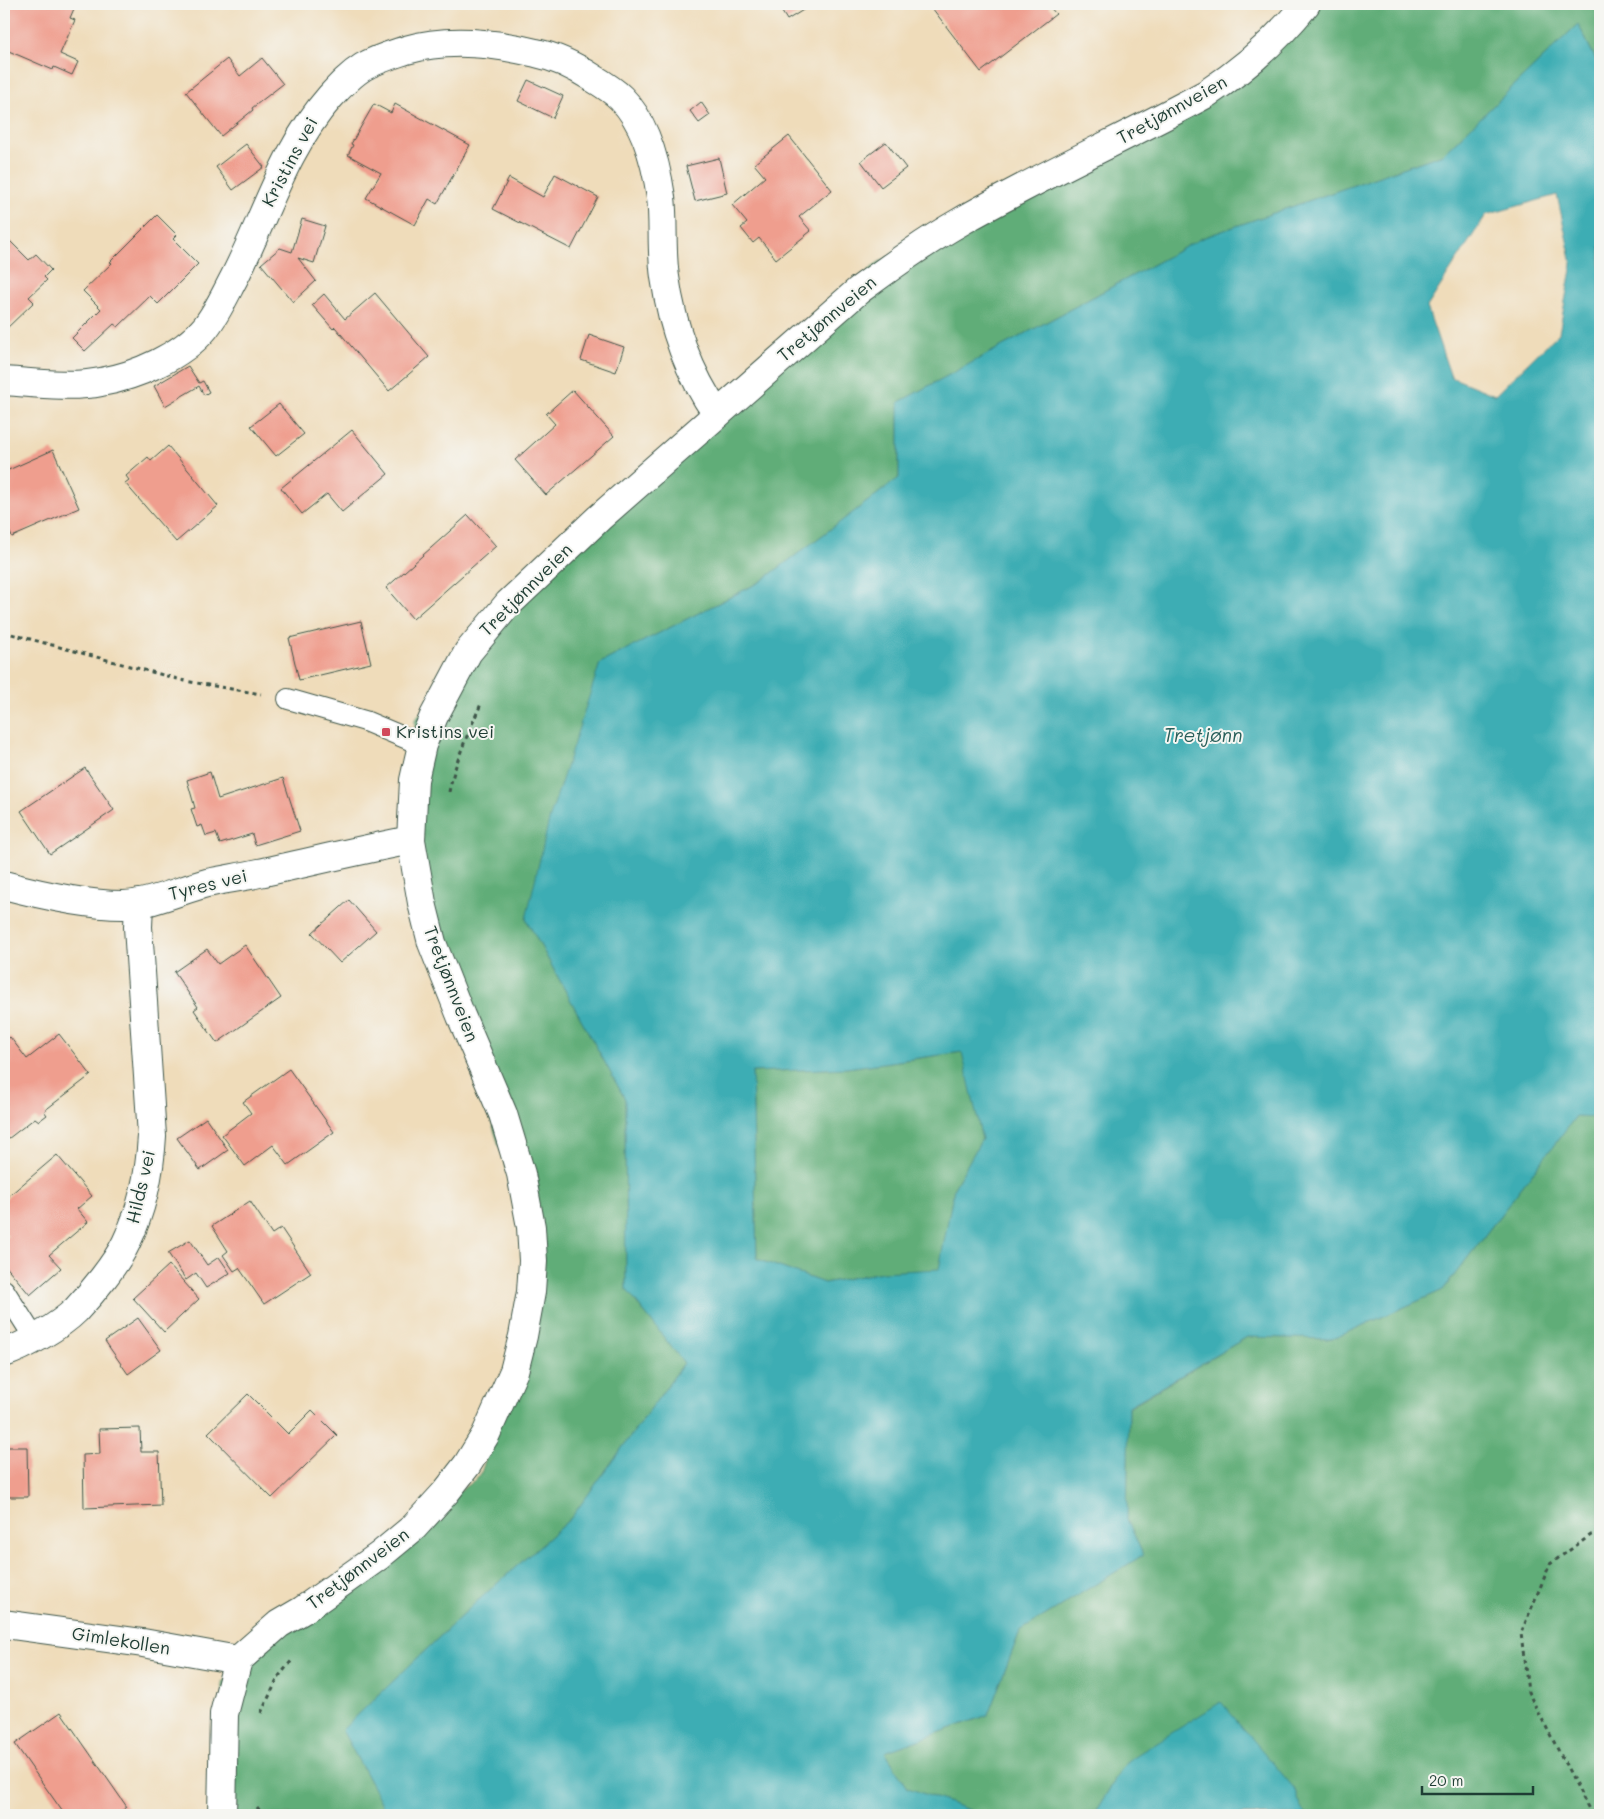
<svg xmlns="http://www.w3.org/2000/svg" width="1604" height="1819" font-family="Mali,sans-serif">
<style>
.forest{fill:#61ad78;stroke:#407556}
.water{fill:#3cadb4;stroke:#2e7574;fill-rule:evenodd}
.building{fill:#ef9e8e}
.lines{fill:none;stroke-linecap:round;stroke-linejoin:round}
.service-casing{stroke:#3e5548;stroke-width:22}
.minor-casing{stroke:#3e5548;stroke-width:30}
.tertiary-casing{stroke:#3e5548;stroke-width:30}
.path{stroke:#3e5548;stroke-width:3;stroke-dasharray:4 4;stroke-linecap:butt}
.service{stroke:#fff;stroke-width:20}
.minor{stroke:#fff;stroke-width:28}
.tertiary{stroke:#fff;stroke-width:28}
.poi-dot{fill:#d1495b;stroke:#f6f6f2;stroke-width:2}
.labels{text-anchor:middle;stroke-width:4;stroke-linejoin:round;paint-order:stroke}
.street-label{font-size:18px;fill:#1f3d34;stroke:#f6f6f2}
.poi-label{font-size:18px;fill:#1f3d34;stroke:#f6f6f2;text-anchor:start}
.water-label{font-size:19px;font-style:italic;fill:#285f5a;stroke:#f6f6f2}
</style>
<rect width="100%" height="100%" fill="#f6f6f2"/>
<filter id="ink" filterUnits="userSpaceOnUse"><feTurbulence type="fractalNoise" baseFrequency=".02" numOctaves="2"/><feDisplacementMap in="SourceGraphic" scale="10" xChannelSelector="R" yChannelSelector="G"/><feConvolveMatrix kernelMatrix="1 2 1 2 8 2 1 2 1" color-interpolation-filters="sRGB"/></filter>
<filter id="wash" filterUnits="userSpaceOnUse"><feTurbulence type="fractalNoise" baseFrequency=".0096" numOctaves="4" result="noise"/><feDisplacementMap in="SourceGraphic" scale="20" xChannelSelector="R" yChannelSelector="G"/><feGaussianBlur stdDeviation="1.12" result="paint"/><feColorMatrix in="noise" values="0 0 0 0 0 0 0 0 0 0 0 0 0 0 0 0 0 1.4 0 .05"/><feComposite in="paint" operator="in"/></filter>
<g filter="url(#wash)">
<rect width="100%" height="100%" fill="#efdcba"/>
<!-- forest -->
<g class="forest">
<polygon points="1293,4 1600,4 1600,68 1578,24 1443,154 1202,238 899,402 899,478 760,582 600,663 526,919 625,1099 626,1289 684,1363 571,1518 474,1604 342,1730 388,1815 237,1815 222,1682 305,1605 480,1476 542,1281 412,872 415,719 562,556 877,263 1267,60"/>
<polygon points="963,1052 982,1139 954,1188 940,1270 882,1272 824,1283 757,1259 752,1072 847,1068"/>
<polygon points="1576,1116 1600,1117 1600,1815 1305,1815 1294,1788 1127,1761 1095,1812 1068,1815 983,1815 908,1788 885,1752 988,1715 1020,1631 1143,1555 1127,1519 1129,1407 1247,1337 1332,1339 1443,1290"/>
</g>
<!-- water -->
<g class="water">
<path d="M1578 24 1600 68V1117L1576 1116 1443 1290 1332 1339 1247 1337 1129 1406 1127 1519 1143 1555 1020 1631 988 1715 885 1752 908 1788 983 1815H388L342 1730 474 1604 571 1518 684 1363 626 1289 625 1099 526 919 549 820 600 663 760 582 899 478V402L1202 238 1443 154ZM1557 195 1572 264 1559 333 1495 395 1451 377 1427 307 1486 215ZM962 1052 982 1139 954 1188 939 1269 882 1272 824 1283 757 1259 752 1072 847 1068Z"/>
<polygon points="1221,1702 1294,1788 1305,1815 1068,1815 1095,1812 1127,1761"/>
</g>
<g id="blocks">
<!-- building -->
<g class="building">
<polygon points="4,4 76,4 70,18 75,20 60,54 78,62 72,75 54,67 53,70 4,49"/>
<polygon points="777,4 813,4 787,20"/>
<polygon points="929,4 1047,4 1056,14 981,72"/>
<polygon points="262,58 283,84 252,108 253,110 221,136 186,92 227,59 240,76"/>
<polygon points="528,80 563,96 553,118 518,101"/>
<polygon points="701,102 710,115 699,123 690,111"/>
<polygon points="374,104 391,113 395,104 470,145 437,204 429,199 415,225 366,198 381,173 348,155 353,145 351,144"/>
<polygon points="789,136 832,190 799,217 811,231 776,259 759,238 753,243 741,228 747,223 732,205 765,177 754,164"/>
<polygon points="886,142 906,168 881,187 861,161"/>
<polygon points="246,144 264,167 233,190 216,167"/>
<polygon points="719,158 727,193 695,201 686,166"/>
<polygon points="555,174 598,197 571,249 493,209 509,178 543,197"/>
<polygon points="157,215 177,235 173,239 198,264 158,304 150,296 118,327 114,324 85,351 72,338 101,309 83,291 112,263 110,262"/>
<polygon points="302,219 325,226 314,263 298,258 316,281 293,302 261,264 280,248 292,252"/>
<polygon points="10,241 29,260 36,254 51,270 44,277 47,280 29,297 34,302 4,331 4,247"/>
<polygon points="375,293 429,357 389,391 335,327 333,329 312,305 324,294 345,319"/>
<polygon points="589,335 624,347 616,372 581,360"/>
<polygon points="188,366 199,383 203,381 209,392 204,395 199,386 165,406 154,386"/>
<polygon points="573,390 614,436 546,495 515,460 555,424 546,414"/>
<polygon points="279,404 304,434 276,456 251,426"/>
<polygon points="352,430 388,474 342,512 327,494 302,514 281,488"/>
<polygon points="168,446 218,506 176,542 125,483 129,480 126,476 148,457 151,461"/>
<polygon points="53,450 79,508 12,537 4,520 4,472"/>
<polygon points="468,515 496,546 413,619 386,588"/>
<polygon points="361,621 371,663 299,680 289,638"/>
<polygon points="85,768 114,810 50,854 21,811"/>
<polygon points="210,772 218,799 283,778 300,831 255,845 252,834 220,844 216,833 206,836 202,825 197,827 191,809 195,808 187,780"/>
<polygon points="349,900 376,931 340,963 312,933"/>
<polygon points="245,945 281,998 217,1043 194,1010 198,1007 174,972 207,949 218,964"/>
<polygon points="59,1034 91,1075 44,1111 47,1115 39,1121 35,1118 4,1142 4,1106 7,1104 4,1099 4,1042 10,1037 27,1059"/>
<polygon points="289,1069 334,1132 288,1165 273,1145 245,1166 222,1135 251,1113 243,1102"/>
<polygon points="206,1118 228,1150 200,1170 177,1138"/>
<polygon points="57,1155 92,1196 77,1209 88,1222 49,1255 61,1268 30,1295 4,1264 4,1240 8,1236 4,1231 4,1200"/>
<polygon points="250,1201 272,1234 281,1228 311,1273 264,1304 239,1268 234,1271 223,1255 228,1251 212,1226"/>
<polygon points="190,1240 207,1265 219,1257 230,1273 206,1288 196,1273 186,1280 168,1253"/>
<polygon points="169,1265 199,1299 164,1332 133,1298"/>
<polygon points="138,1318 161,1350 128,1374 105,1341"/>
<polygon points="248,1394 288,1434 312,1410 337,1435 272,1498 208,1433"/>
<polygon points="140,1428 141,1452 159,1452 161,1505 84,1508 83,1455 100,1454 99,1429"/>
<polygon points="4,1447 27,1447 28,1497 4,1497"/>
<polygon points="61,1712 127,1807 116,1815 65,1815 15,1744"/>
</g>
</g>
</g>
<g filter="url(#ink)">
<use href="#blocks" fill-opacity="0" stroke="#3e5548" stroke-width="1"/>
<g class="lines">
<defs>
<g id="service">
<polyline points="288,699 365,721 422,745"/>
<polyline points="4,1290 35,1339"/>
</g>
<g id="minor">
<path d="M4 381C33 383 72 388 101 382 136 376 182 356 205 328 217 313 225 295 234 278 265 218 284 149 330 97 340 86 350 75 363 67 377 59 391 55 406 50 447 38 495 43 536 53 556 57 576 67 593 78 603 84 613 90 621 98 646 123 656 163 661 197 664 223 661 250 665 277 672 327 688 372 717 414"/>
<path d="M4 885C38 894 88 905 123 905 152 904 180 890 207 883 225 879 242 877 259 873 310 862 360 850 411 840"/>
<path d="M4 1353C25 1346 60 1326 76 1310 92 1293 116 1264 126 1243 142 1210 150 1172 152 1136L138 927 139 903"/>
</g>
<g id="tertiary">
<polyline points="4,1624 143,1643 238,1660"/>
<path d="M222 1815 224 1714 238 1660 279 1624 303 1610 379 1556 414 1527 446 1492 467 1465 486 1434 514 1371 523 1336 531 1292 533 1261 531 1227 521 1174 503 1114 461 1016 432 943 422 903 411 840 414 780 422 745 434 716 468 652 508 604 599 518 859 290C892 266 925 242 960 222 1040 176 1125 138 1206 94 1244 69 1278 39 1306 4"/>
</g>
</defs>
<!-- service casing -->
<use href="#service" class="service-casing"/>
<!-- minor casing -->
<use href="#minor" class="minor-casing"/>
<!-- tertiary casing -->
<use href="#tertiary" class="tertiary-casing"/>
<!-- path -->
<g class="path">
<polyline points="4,632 185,681 261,694"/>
<path d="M449 792C455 762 468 733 481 704"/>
<polyline points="261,1713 279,1676 293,1659"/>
<polyline points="257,1807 263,1815"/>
<polyline points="1592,1815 1528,1692 1521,1633 1550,1564 1591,1535 1600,1533"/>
</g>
<!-- service -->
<use href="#service" class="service"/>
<!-- minor -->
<use href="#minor" class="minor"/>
<!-- tertiary -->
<use href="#tertiary" class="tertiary"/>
</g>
</g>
<!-- markers -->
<rect class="poi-dot" x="381" y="727" width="10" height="10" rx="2.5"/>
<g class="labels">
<!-- street labels -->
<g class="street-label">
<text transform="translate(1172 110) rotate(-29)" y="6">Tretjønnveien</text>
<text transform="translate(290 162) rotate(-62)" y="6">Kristins vei</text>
<text transform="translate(827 319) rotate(-40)" y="6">Tretjønnveien</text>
<text transform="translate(526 590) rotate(-45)" y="6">Tretjønnveien</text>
<text transform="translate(208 885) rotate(-14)" y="6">Tyres vei</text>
<text transform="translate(451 984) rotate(69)" y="6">Tretjønnveien</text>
<text transform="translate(141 1187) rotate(-77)" y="6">Hilds vei</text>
<text transform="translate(358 1569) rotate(-37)" y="6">Tretjønnveien</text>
<text transform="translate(121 1641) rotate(9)" y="6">Gimlekollen</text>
</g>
<!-- poi labels -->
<g class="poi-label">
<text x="396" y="738">Kristins vei</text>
</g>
<!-- water labels -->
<g class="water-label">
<text x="1203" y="742">Tretjønn</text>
</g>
</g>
<!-- margin -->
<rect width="1604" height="1819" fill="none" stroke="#f6f6f2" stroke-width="20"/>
<!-- scale -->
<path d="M1422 1786v8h111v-8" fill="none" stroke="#1f3d34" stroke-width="2.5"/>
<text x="1429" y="1786" font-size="15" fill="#1f3d34" stroke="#f6f6f2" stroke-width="4" paint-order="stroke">20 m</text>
</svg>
